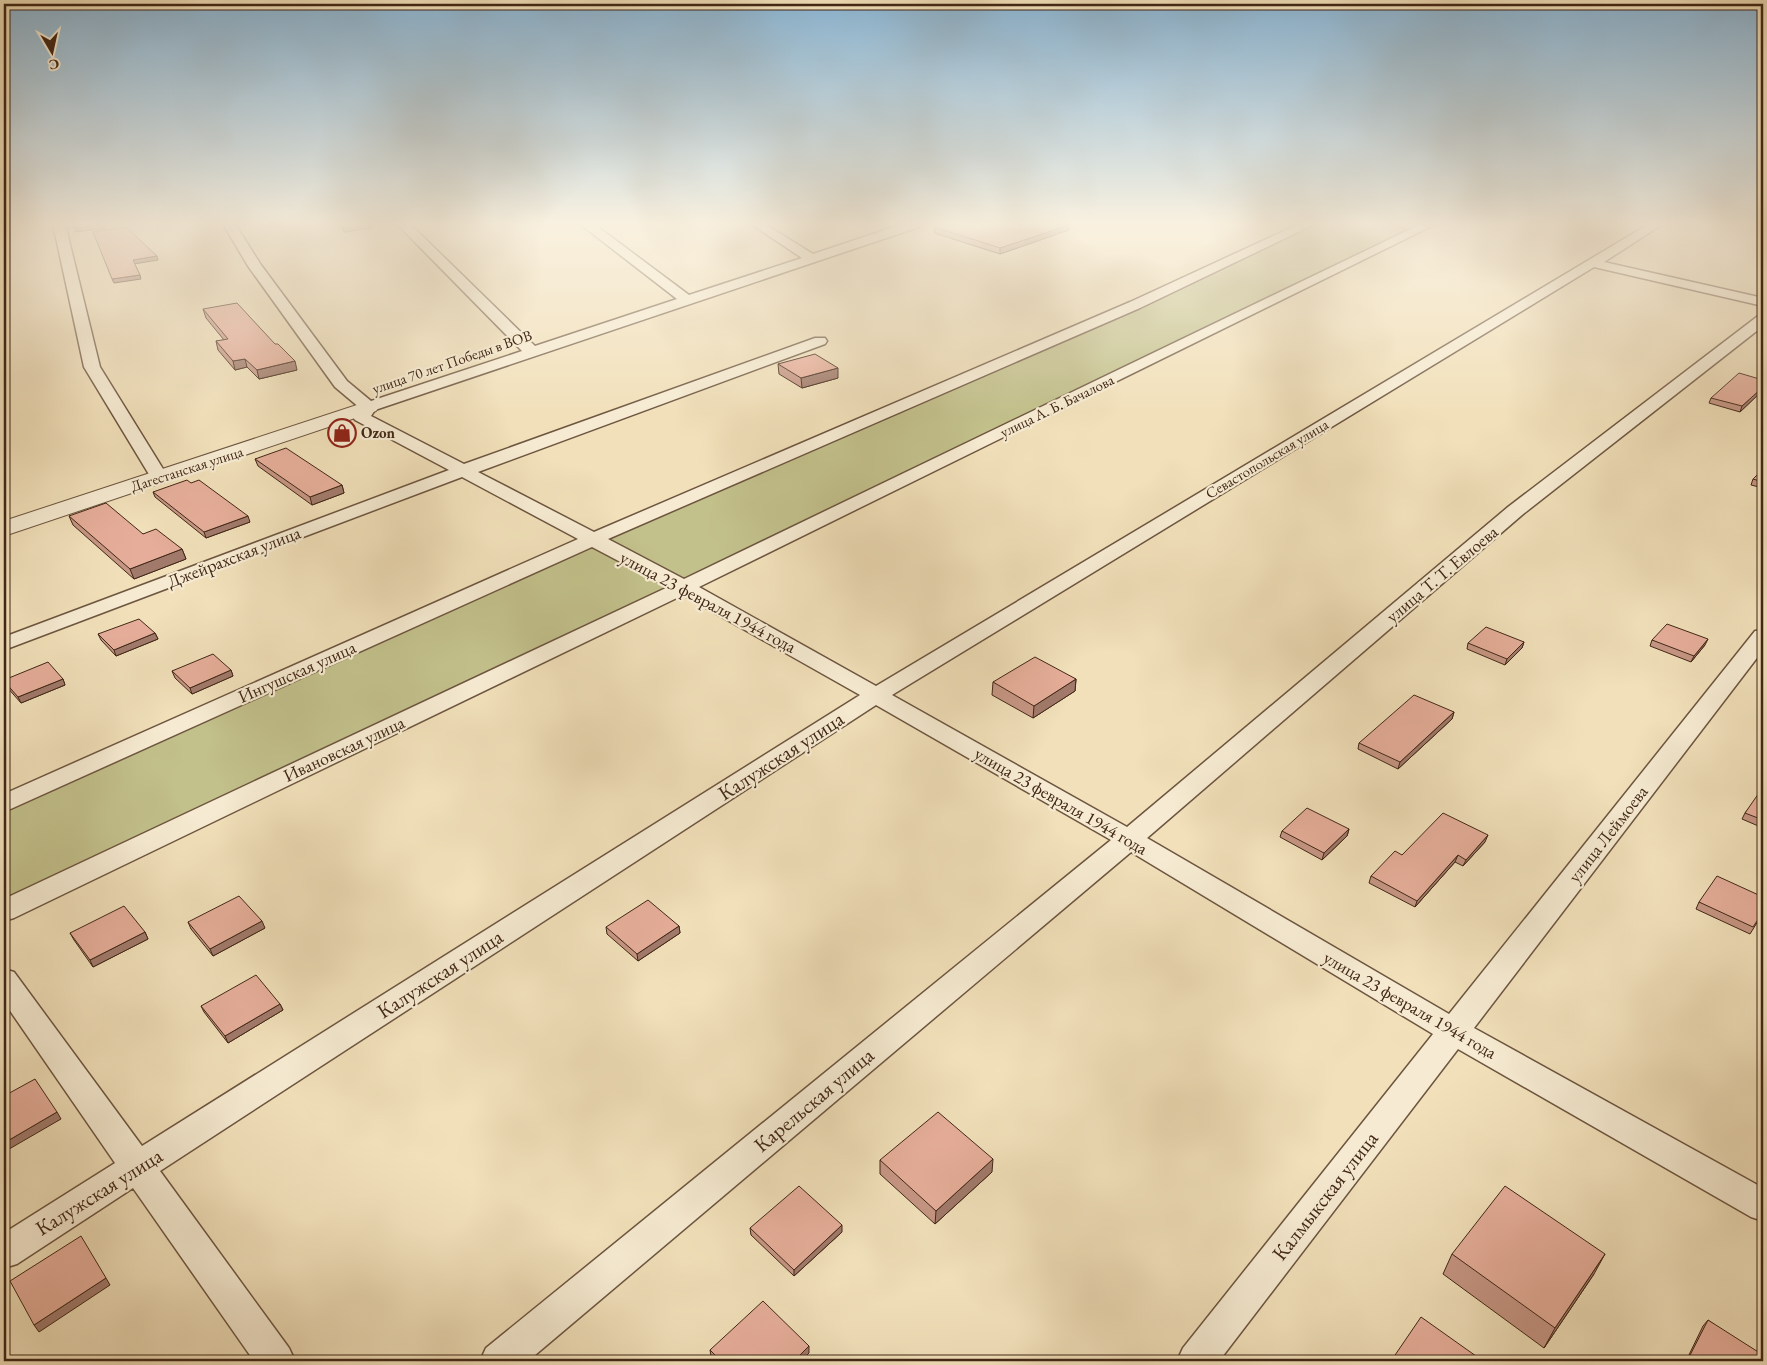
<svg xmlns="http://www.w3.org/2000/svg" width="1767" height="1365" font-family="'EB Garamond',serif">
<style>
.green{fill:#c2c08b;stroke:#827450}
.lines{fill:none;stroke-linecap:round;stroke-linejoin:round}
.minor-casing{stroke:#6d553f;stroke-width:3}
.tertiary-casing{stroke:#6d553f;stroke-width:2}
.minor{fill:#f6ebd2;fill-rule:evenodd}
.tertiary{fill:#f6ebd2;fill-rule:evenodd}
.wall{fill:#c69684;stroke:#412716}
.shaded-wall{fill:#a17a6c;stroke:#412716}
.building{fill:#e6ae9a;stroke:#412716}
.labels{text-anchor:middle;stroke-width:4.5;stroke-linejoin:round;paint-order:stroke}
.far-street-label{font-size:15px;fill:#412716;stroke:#f6ebd2}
.far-poi-label{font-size:15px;font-weight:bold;fill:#412716;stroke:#f6ebd2;text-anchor:start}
.street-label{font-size:18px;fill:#412716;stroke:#f6ebd2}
.near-street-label{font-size:21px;fill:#412716;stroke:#f6ebd2}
</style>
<rect width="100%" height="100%" fill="#f1e0ba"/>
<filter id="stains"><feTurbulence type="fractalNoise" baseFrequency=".004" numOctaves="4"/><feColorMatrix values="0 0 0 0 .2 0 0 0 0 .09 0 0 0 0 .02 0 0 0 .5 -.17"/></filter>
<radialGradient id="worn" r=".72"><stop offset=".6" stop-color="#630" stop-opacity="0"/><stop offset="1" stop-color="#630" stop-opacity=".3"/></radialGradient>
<!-- green -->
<polygon class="green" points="1307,224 1430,224 684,587 4,911 4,804 591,540"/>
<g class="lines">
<defs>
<g id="minor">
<polygon points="53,224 65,224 100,367 168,477 165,481 153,481 84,367"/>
<polygon points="223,224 235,224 261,265 347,381 371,401 522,351 397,224 410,224 535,346 677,299 580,224 594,224 689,295 802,258 751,224 765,224 813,254 903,224 921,224 919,227 375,410 371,416 464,464 815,338 825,338 827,341 825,344 478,472 594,532 1130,302 1299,224 1315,224 1140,308 608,539 684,579 1421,224 1436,224 699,587 876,686 1649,224 1663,224 1604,262 1763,298 1763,306 1594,267 892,695 1127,827 1508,507 1758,316 1763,315 1763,326 1522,515 1147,838 1449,1014 1755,631 1763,630 1763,650 1474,1028 1763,1188 1763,1221 1751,1217 1458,1049 1219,1361 1177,1361 1183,1348 1433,1034 1131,852 528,1361 480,1361 486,1348 1111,840 876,705 160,1171 289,1348 295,1361 254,1361 133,1188 17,1264 4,1268 4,1233 115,1163 4,1002 4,969 14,972 142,1146 860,695 683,595 14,918 4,921 4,899 668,587 592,547 4,812 4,794 578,539 462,477 4,650 4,637 449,470 355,420 353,417 360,408 335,387 248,266"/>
</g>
<polygon id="tertiary" points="369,401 376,403 379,407 376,411 4,536 4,521"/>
</defs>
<!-- minor casing -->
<use href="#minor" class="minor-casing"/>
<!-- tertiary casing -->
<use href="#tertiary" class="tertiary-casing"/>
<!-- minor -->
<use href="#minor" class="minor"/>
<!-- tertiary -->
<use href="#tertiary" class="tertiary"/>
</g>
<!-- wall -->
<g class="wall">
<polygon points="337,224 371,224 372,228 344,232"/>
<polygon points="934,227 1069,230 1000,254 934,233"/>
<polygon points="203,309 297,370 259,379 247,367 235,370 218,350 216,341 224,340 206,318"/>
<polygon points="778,364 838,378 802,388 779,374"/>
<polygon points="1763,380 1763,390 1740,412 1709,403 1711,398"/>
<polygon points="255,459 342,485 344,493 312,505 258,466"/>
<polygon points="1763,469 1763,488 1751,485 1753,479"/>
<polygon points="153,492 250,522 206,538 155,497"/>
<polygon points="69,516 143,534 182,549 186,559 134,579 73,525"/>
<polygon points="155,633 158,639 116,656 101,640 98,634"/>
<polygon points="1652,640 1705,645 1691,662 1650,646"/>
<polygon points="1524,642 1522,648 1505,665 1467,649 1468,643"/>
<polygon points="231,670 233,676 192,694 175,678 172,671"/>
<polygon points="63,679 65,685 21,703 6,686 4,682 4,680"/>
<polygon points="1076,679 1075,691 1033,718 992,695 993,682"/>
<polygon points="1454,712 1452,719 1398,769 1358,749 1359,743"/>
<polygon points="1763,791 1763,828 1742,819 1745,813"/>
<polygon points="1349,829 1347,836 1322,860 1280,837 1282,831"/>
<polygon points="1485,842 1463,866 1455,862 1415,907 1369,883 1371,876 1402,855"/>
<polygon points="1699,902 1763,913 1750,934 1696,909"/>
<polygon points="188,922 265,928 213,956 191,929"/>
<polygon points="679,926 680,933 638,961 607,934 606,927"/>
<polygon points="145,932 148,939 93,967 74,940 70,933"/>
<polygon points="280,1004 283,1010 228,1043 204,1012 201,1006"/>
<polygon points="880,1160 992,1172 935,1224 880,1174"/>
<polygon points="750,1228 842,1232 794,1276 751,1235"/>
<polygon points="1452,1254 1594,1274 1544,1348 1443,1274"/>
<polygon points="1708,1320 1763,1361 1686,1361 1703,1326"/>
<polygon points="710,1350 809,1353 801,1361 716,1361 711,1356"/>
</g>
<!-- shaded-wall -->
<g class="shaded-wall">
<polygon points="105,224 106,228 76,232 75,228"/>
<polygon points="371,224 372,228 344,232 343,228"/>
<polygon points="1069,225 1069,230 1000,254 1000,248"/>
<polygon points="157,256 158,260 134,264 133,260"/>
<polygon points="140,275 141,279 114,283 112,279"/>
<polygon points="245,359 247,367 235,370 233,361"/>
<polygon points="295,361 297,370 259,379 257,370"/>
<polygon points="838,368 838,378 802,388 801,378"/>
<polygon points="1763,387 1763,390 1740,412 1742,406"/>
<polygon points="342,485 344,493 312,505 310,497"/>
<polygon points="248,516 250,522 206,538 204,532"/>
<polygon points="182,549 186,559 134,579 130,569"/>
<polygon points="155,633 158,639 116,656 114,650"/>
<polygon points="1708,639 1705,645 1691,662 1694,656"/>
<polygon points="1524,642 1522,648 1505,665 1507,659"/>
<polygon points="231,670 233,676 192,694 190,688"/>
<polygon points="63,679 65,685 21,703 18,697"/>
<polygon points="1076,679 1075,691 1033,718 1034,706"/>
<polygon points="1454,712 1452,719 1398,769 1400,762"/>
<polygon points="1349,829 1347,836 1322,860 1324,853"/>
<polygon points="1488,835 1485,842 1463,866 1466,860"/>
<polygon points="1458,855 1455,862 1415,907 1417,901"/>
<polygon points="262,921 265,928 213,956 210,949"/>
<polygon points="679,926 680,933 638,961 637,954"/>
<polygon points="145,932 148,939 93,967 90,960"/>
<polygon points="280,1004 283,1010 228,1043 225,1036"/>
<polygon points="57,1112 61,1119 4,1152 4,1143"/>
<polygon points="993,1159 992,1172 935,1224 936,1211"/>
<polygon points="842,1225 842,1232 794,1276 794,1270"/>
<polygon points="1605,1254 1594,1274 1544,1348 1555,1328"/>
<polygon points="106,1278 110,1285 39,1332 34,1325"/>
<polygon points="809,1346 809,1353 801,1361 794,1361"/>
</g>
<!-- building -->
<g class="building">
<polygon points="73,224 103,224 75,228"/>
<polygon points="339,224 371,224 343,228"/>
<polygon points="944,224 1065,224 1069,225 1000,248 934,227"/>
<polygon points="126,227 157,256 133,260 140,275 112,279 93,232"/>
<polygon points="237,303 275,344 278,344 295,361 257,370 245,359 233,361 216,341 228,339 203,309"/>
<polygon points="815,354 838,368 801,378 778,364"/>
<polygon points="1739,373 1763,380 1763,387 1742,406 1711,398"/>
<polygon points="286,448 342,485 310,497 255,459"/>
<polygon points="1763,469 1763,482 1753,479"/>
<polygon points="187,480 191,483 199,480 248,516 204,532 153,492"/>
<polygon points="106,503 143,534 156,529 182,549 130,569 69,516"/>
<polygon points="139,619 155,633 114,650 98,634"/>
<polygon points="1667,624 1708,639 1694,656 1652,640"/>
<polygon points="1486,627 1524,642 1507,659 1468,643"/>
<polygon points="213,654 231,670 190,688 172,671"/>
<polygon points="1035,657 1076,679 1034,706 993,682"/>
<polygon points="48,662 63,679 18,697 4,681 4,680"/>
<polygon points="1414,695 1454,712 1400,762 1359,743"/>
<polygon points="1761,790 1763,791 1763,820 1745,813"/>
<polygon points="1307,808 1349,829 1324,853 1282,831"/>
<polygon points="1443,813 1488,835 1466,860 1458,855 1417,901 1371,876 1395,851 1402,855"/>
<polygon points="1717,876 1763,897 1763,912 1753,927 1699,902"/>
<polygon points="239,896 262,921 210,949 188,922"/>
<polygon points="648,900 679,926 637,954 606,927"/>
<polygon points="124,906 145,932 90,960 70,933"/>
<polygon points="256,975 280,1004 225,1036 201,1006"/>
<polygon points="35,1079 57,1112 4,1143 4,1096"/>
<polygon points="938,1112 993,1159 936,1211 880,1160"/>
<polygon points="799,1186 842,1225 794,1270 750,1228"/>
<polygon points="1505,1186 1605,1254 1555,1328 1452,1254"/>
<polygon points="81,1236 106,1278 34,1325 10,1281"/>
<polygon points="763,1301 809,1346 794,1361 721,1361 710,1350"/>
<polygon points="1421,1317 1483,1361 1391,1361"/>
<polygon points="1708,1320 1763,1355 1763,1361 1687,1361"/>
</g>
<!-- sky -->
<linearGradient id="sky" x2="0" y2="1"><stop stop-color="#8bb7d6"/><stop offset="0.54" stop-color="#f9f1e0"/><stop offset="1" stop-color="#f9f1e0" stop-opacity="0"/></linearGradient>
<rect width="1767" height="415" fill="url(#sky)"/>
<!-- icons -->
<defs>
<symbol id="shop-ring" viewBox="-11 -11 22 22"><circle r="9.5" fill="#f6ebd2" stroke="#8f2418" stroke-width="1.5"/><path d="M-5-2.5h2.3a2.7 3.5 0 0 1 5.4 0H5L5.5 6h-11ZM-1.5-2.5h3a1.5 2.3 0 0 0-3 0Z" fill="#8f2418"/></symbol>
</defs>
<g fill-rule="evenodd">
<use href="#shop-ring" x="326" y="417" width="32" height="32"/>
</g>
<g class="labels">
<!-- far-street labels -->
<g class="far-street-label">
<text transform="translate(452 362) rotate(-19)" y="5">улица 70 лет Победы в ВОВ</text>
<text transform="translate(1057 406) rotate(-26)" y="5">улица А. Б. Бачалова</text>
<text transform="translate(1267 459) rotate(-31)" y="5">Севастопольская улица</text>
<text transform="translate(187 469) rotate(-18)" y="5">Дагестанская улица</text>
</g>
<!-- far-poi labels -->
<g class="far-poi-label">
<text x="361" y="438">Ozon</text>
</g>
<!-- street labels -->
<g class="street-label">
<text transform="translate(234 557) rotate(-21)" y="6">Джейрахская улица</text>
<text transform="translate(1442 574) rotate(-40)" y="6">улица Т. Т. Евлоева</text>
<text transform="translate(708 602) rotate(28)" y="6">улица 23 февраля 1944 года</text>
<text transform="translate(297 672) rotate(-24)" y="6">Ингушская улица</text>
<text transform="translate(344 749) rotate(-25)" y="6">Ивановская улица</text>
<text transform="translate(1061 801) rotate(30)" y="6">улица 23 февраля 1944 года</text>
<text transform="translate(1608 834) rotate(-52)" y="6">улица Леймоева</text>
<text transform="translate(1410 1005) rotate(30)" y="6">улица 23 февраля 1944 года</text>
</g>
<!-- near-street labels -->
<g class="near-street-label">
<text transform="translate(781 756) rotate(-33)" y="7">Калужская улица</text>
<text transform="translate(440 974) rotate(-33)" y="7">Калужская улица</text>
<text transform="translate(814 1100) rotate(-40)" y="7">Карельская улица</text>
<text transform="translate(99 1192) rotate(-32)" y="7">Калужская улица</text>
<text transform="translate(1325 1196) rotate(-52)" y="7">Калмыкская улица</text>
</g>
</g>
<!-- margin -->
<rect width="1767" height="1365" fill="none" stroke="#f1e0ba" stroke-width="20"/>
<rect x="5" y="5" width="1757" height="1355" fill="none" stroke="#412716" stroke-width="2.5"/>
<rect x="10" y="10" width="1747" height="1345" fill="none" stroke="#412716"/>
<!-- north arrow -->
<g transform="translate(52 52) rotate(171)" stroke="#f6ebd2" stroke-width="4" paint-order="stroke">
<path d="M0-4L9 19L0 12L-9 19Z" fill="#412716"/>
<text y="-8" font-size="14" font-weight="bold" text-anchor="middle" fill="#412716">С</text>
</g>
<rect width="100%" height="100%" filter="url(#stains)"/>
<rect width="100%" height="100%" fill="url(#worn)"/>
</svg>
